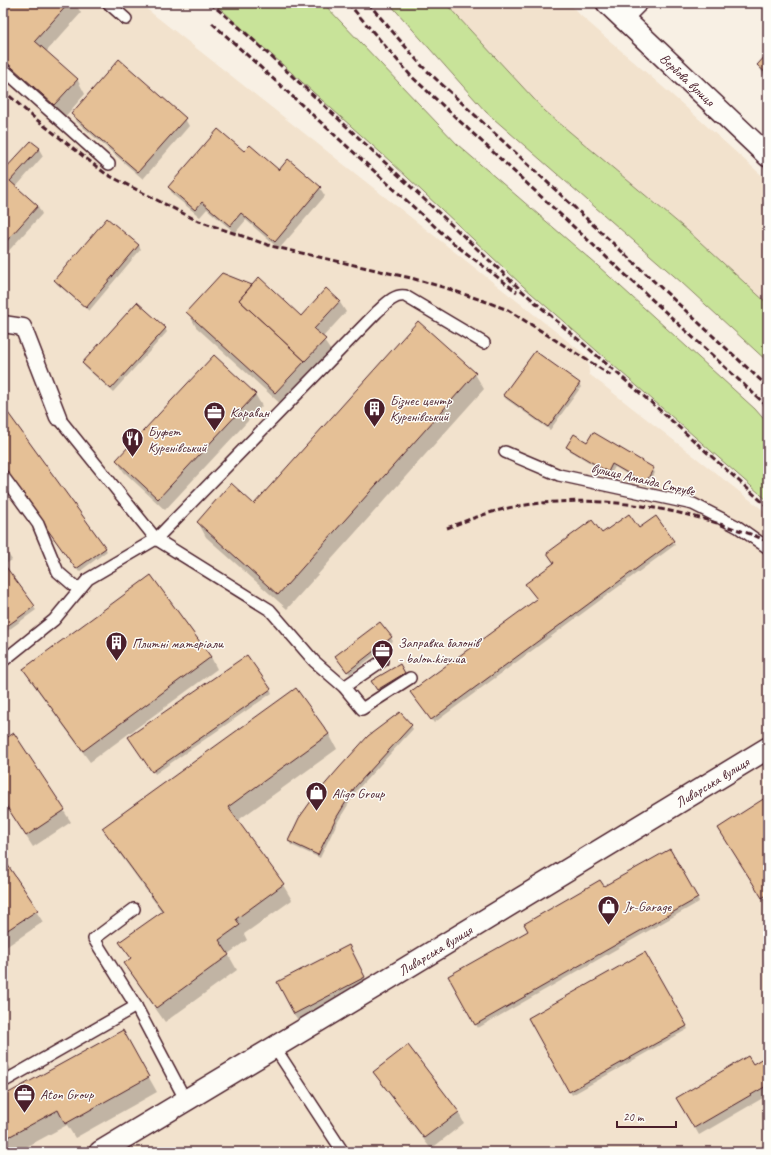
<svg xmlns="http://www.w3.org/2000/svg" width="771" height="1155" font-family="Caveat,sans-serif">
<style>
.built{fill:#f2e2cd}
.green{fill:#c8e399;stroke:#898162}
.shadow{fill:#0003}
.building{fill:#e5c096;stroke:#4a1f2b}
.lines{fill:none;stroke-linecap:round;stroke-linejoin:round}
.service-casing{stroke:#4a1f2b;stroke-width:14}
.pedestrian-casing{stroke:#4a1f2b;stroke-width:19}
.minor-casing{stroke:#4a1f2b;stroke-width:24}
.service{stroke:#fdfcf7;stroke-width:11}
.pedestrian{stroke:#fdfcf7;stroke-width:16}
.minor{stroke:#fdfcf7;stroke-width:21}
.rail{stroke:#4a1f2b;stroke-width:3;stroke-dasharray:6 3;stroke-linecap:butt}
.labels{text-anchor:middle;stroke-width:3;stroke-linejoin:round;paint-order:stroke}
.street-label{font-size:14px;fill:#4a1f2b;stroke:#fdfcf7}
.poi-label{font-size:14px;fill:#4a1f2b;stroke:#fdfcf7;text-anchor:start}
</style>
<rect width="100%" height="100%" fill="#f8f0e4"/>
<filter id="ink" filterUnits="userSpaceOnUse"><feTurbulence type="fractalNoise" baseFrequency=".025" numOctaves="2"/><feDisplacementMap in="SourceGraphic" scale="8" xChannelSelector="R" yChannelSelector="G"/><feConvolveMatrix kernelMatrix="1 2 1 2 8 2 1 2 1" color-interpolation-filters="sRGB"/></filter>
<g filter="url(#ink)">
<!-- built -->
<g class="built">
<polygon points="3,3 139,3 588,357 589,374 768,514 768,1152 3,1152"/>
<polygon points="445,3 569,3 580,15 680,102 768,181 768,304 688,231 545,111"/>
</g>
<!-- green -->
<g class="green">
<polygon points="214,3 323,3 458,145 598,266 755,409 768,424 768,501 523,286 391,162"/>
<polygon points="389,3 445,3 545,111 688,231 768,304 768,362 681,282 486,112"/>
</g>
<!-- shadow -->
<g class="shadow">
<polygon points="3,3 75,3 81,13 46,52 77,79 85,94 63,119 3,66"/>
<polygon points="768,55 768,80 765,77 758,65"/>
<polygon points="72,114 185,119 189,126 143,179 76,121"/>
<polygon points="3,125 6,130 3,134"/>
<polygon points="39,149 43,156 16,187 38,206 42,214 3,257 3,173"/>
<polygon points="288,160 320,188 325,196 279,249 246,220 235,233 207,209 200,217 173,195 169,187 279,171"/>
<polygon points="107,219 139,246 141,249 89,311 57,284 55,281"/>
<polygon points="222,274 252,286 301,317 339,301 346,312 322,338 331,351 284,407 196,327 188,312"/>
<polygon points="418,323 475,374 484,389 287,609 206,537 198,522 254,506"/>
<polygon points="165,328 167,332 113,392 85,367 83,363"/>
<polygon points="579,384 581,387 550,430 506,399 504,396"/>
<polygon points="255,394 262,406 165,510 124,472 117,461"/>
<polygon points="3,408 107,551 79,572 3,467"/>
<polygon points="593,433 653,469 655,473 647,486 615,467 610,475 569,450 567,447 587,443"/>
<polygon points="656,518 675,545 434,723 414,695 538,600 602,535 639,530"/>
<polygon points="3,546 12,560 3,566"/>
<polygon points="3,570 36,610 3,634"/>
<polygon points="151,576 211,657 217,669 90,762 31,681 24,669"/>
<polygon points="380,623 393,641 350,674 338,659"/>
<polygon points="399,665 406,677 380,693 373,681"/>
<polygon points="270,689 272,693 155,774 132,741"/>
<polygon points="411,726 413,729 357,790 337,823 320,858 291,845 289,841"/>
<polygon points="14,734 71,822 33,847 3,801 3,741"/>
<polygon points="329,734 337,749 237,821 283,885 292,900 244,934 247,940 228,954 237,970 165,1022 134,978 125,963 131,959 120,942 162,912 112,843 104,828"/>
<polygon points="768,797 768,906 719,829"/>
<polygon points="669,851 699,902 478,1028 449,977"/>
<polygon points="3,860 43,922 3,949"/>
<polygon points="645,953 688,1029 572,1095 529,1018"/>
<polygon points="355,958 371,989 301,1025 294,1014"/>
<polygon points="131,1046 157,1092 75,1138 67,1125 17,1152 3,1152 3,1097"/>
<polygon points="3,1056 14,1074 3,1082"/>
<polygon points="768,1056 768,1095 699,1135 678,1098 753,1065"/>
<polygon points="375,1072 458,1112 464,1123 431,1149 381,1083"/>
</g>
<!-- building -->
<g class="building">
<polygon points="3,3 69,3 35,41 78,79 54,105 3,59"/>
<polygon points="768,53 768,75 757,65"/>
<polygon points="119,59 186,118 138,172 71,114"/>
<polygon points="218,129 244,151 250,145 279,170 288,159 321,187 275,242 241,213 230,226 202,202 195,210 168,187"/>
<polygon points="31,141 40,148 10,181 38,206 3,245 3,171"/>
<polygon points="107,218 139,245 86,308 54,280"/>
<polygon points="222,273 252,285 239,300 305,361 275,393 186,312"/>
<polygon points="259,277 301,316 326,288 340,301 314,329 326,339 305,361 239,300"/>
<polygon points="137,302 166,328 111,389 82,363"/>
<polygon points="418,321 476,373 278,595 197,522 231,483 254,504"/>
<polygon points="535,351 580,383 548,427 503,395"/>
<polygon points="214,355 256,394 158,499 116,460"/>
<polygon points="3,406 106,548 76,569 3,468"/>
<polygon points="593,432 654,468 645,483 612,464 608,472 566,447 574,434 587,442"/>
<polygon points="629,514 639,528 656,516 674,541 431,720 410,692 537,599 525,584 554,563 547,553 592,520 602,533"/>
<polygon points="6,567 35,606 3,629 3,569"/>
<polygon points="151,575 211,657 83,751 23,669"/>
<polygon points="380,622 392,637 347,672 335,656"/>
<polygon points="247,655 271,689 152,772 128,737"/>
<polygon points="400,664 405,673 377,690 371,681"/>
<polygon points="296,688 329,734 228,807 284,884 236,919 240,925 219,940 229,955 156,1008 124,963 131,958 119,942 163,911 102,828"/>
<polygon points="400,712 412,725 355,787 335,820 318,855 288,841 299,818 314,797 339,768 368,736"/>
<polygon points="14,733 65,810 26,836 3,801 3,740"/>
<polygon points="768,796 768,894 762,898 718,828"/>
<polygon points="670,849 698,898 475,1025 448,976 528,931 524,924 600,880 604,886"/>
<polygon points="3,858 38,910 3,933"/>
<polygon points="349,945 365,977 294,1014 277,982"/>
<polygon points="645,952 687,1026 569,1092 528,1018"/>
<polygon points="123,1030 149,1077 65,1124 58,1110 3,1140 3,1096"/>
<polygon points="408,1045 459,1112 424,1138 373,1072"/>
<polygon points="768,1055 768,1085 694,1128 676,1098 748,1056 753,1064"/>
</g>
<g class="lines">
<defs>
<g id="service">
<polyline points="108,3 126,19"/>
<polyline points="625,21 643,3"/>
<polyline points="3,69 109,164"/>
<polyline points="58,417 156,539 270,610 314,661 344,687 362,709 410,678"/>
<polyline points="505,452 559,475 693,504 738,527 768,548"/>
<polyline points="3,476 38,524 58,572 79,590"/>
<path d="M3 661 54 620 88 579 156 539 377 312C385 305 394 294 405 296L484 343"/>
<polyline points="344,687 382,661"/>
<polyline points="134,909 94,939 136,1006 186,1101"/>
<polyline points="275,1048 343,1152"/>
<polyline points="3,1082 136,1006"/>
</g>
<polyline id="pedestrian" points="3,324 23,327 58,417"/>
<g id="minor">
<path id="s1" d="M607 3 768 156"/>
<path id="s2" d="M100 1152 383 982 768 748"/>
</g>
</defs>
<!-- service casing -->
<use href="#service" class="service-casing"/>
<!-- pedestrian casing -->
<use href="#pedestrian" class="pedestrian-casing"/>
<!-- minor casing -->
<use href="#minor" class="minor-casing"/>
<!-- service -->
<use href="#service" class="service"/>
<!-- pedestrian -->
<use href="#pedestrian" class="pedestrian"/>
<!-- minor -->
<use href="#minor" class="minor"/>
<!-- rail -->
<g class="rail">
<polyline points="210,3 240,28 329,110 521,290 662,412 768,507"/>
<polyline points="348,3 411,76 768,407"/>
<polyline points="368,3 422,66 768,387"/>
<polyline points="212,23 453,243 517,292"/>
<polyline points="3,90 32,116 106,174 196,220 271,246 411,278 446,288 487,302 508,310 612,376"/>
<path d="M447 528C470 519 494 510 519 506 587 495 658 504 723 525 738 530 754 534 768 542"/>
</g>
</g>
</g>
<!-- icons -->
<defs>
<symbol id="building-pin" viewBox="-11 -11 22 30"><path d="M0 17L-7.5 6A9.5 9.5 0 1 1 7.5 6Z" fill="#4a1f2b" stroke="#fdfcf7"/><path d="M-4-6H4V6H1V3H-1V6H-4ZM-2.5-4.3h1.7v1.8h-1.7ZM.8-4.3h1.7v1.8H.8ZM-2.5-1h1.7V.8h-1.7ZM.8-1h1.7V.8H.8Z" fill="#fff"/></symbol>
<symbol id="office-pin" viewBox="-11 -11 22 30"><path d="M0 17L-7.5 6A9.5 9.5 0 1 1 7.5 6Z" fill="#4a1f2b" stroke="#fdfcf7"/><path d="M-6-3h4V-5.5h4V-3h4V5H-6ZM-1-4.5V-3h2v-1.5ZM-6 0V1H6V0Z" fill="#fff"/></symbol>
<symbol id="restaurant-pin" viewBox="-11 -11 22 30"><path d="M0 17L-7.5 6A9.5 9.5 0 1 1 7.5 6Z" fill="#4a1f2b" stroke="#fdfcf7"/><path d="M-5-6h1v4h1v-4h1v4h1v-4h1v5L-1.5 .5V6h-2V.5L-5-1ZM5-6V6H3V1.5H1.5Q1.5-4 5-6Z" fill="#fff"/></symbol>
<symbol id="shop-pin" viewBox="-11 -11 22 30"><path d="M0 17L-7.5 6A9.5 9.5 0 1 1 7.5 6Z" fill="#4a1f2b" stroke="#fdfcf7"/><path d="M-5-2.5h2.3a2.7 3.5 0 0 1 5.4 0H5L5.5 6h-11ZM-1.5-2.5h3a1.5 2.3 0 0 0-3 0Z" fill="#fff"/></symbol>
</defs>
<g fill-rule="evenodd">
<use href="#building-pin" x="362" y="396" width="25" height="34"/>
<use href="#office-pin" x="202" y="400" width="25" height="34"/>
<use href="#restaurant-pin" x="120" y="426" width="25" height="34"/>
<use href="#building-pin" x="104" y="630" width="25" height="34"/>
<use href="#office-pin" x="370" y="638" width="25" height="34"/>
<use href="#shop-pin" x="304" y="780" width="25" height="34"/>
<use href="#shop-pin" x="596" y="894" width="25" height="34"/>
<use href="#office-pin" x="12" y="1082" width="25" height="34"/>
</g>
<g class="labels">
<!-- street labels -->
<g class="street-label">
<text dy="5" stroke="none"><textPath href="#s1" startOffset="111">Вербова вулиця</textPath></text>
<text transform="translate(643 479) rotate(13)" y="5">вулиця Аманда Струве</text>
<text dy="5" stroke="none"><textPath href="#s2" startOffset="715">Ливарська вулиця</textPath></text>
<text dy="5" stroke="none"><textPath href="#s2" startOffset="391">Ливарська вулиця</textPath></text>
</g>
<!-- poi labels -->
<g class="poi-label">
<text x="390" y="405">Бізнес центр<tspan x="390" dy="16">Куренівський</tspan></text>
<text x="230" y="417">Караван</text>
<text x="148" y="436">Буфет<tspan x="148" dy="16">Куренівський</tspan></text>
<text x="398" y="647">Заправка балонів<tspan x="398" dy="16">- balon.kiev.ua</tspan></text>
<text x="132" y="648">Плитні матеріали</text>
<text x="332" y="798">Aligo Group</text>
<text x="624" y="911">Jr-Garage</text>
<text x="40" y="1099">Aton Group</text>
</g>
</g>
<!-- margin -->
<rect width="771" height="1155" fill="none" stroke="#fdfcf7" stroke-width="16"/>
<rect x="8" y="8" width="755" height="1139" fill="none" stroke="#4a1f2b" stroke-width="1.5" filter="url(#ink)"/>
<!-- scale -->
<path d="M617 1121v6h59v-6" fill="none" stroke="#4a1f2b" stroke-width="2"/>
<text x="623" y="1121" font-size="12" fill="#4a1f2b" stroke="#fdfcf7" stroke-width="3" paint-order="stroke">20 m</text>
</svg>
